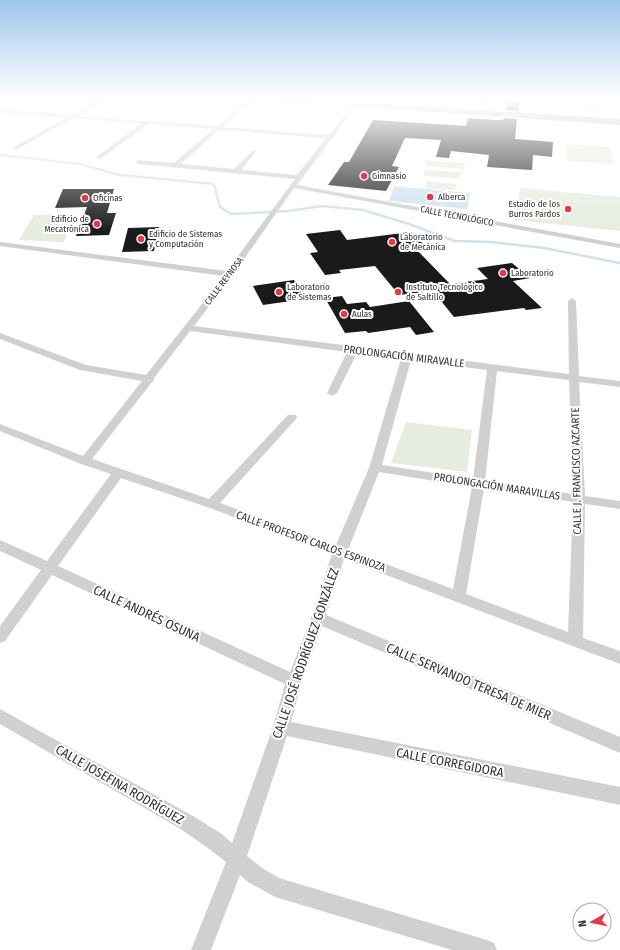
<svg xmlns="http://www.w3.org/2000/svg" width="620" height="950" font-family="'Fira Sans Condensed',sans-serif">
<style>
.green{fill:#e6ecdf}
.water{fill:#cfe2ee}
.lines{fill:none;stroke-linecap:round;stroke-linejoin:round}
.stream-far1{stroke:#cfe2ee;stroke-width:2}
.stream{stroke:#cfe2ee;stroke-width:2.5}
.building{fill:#1a1a1a}
.minor{fill:#d0d0d0;fill-rule:evenodd}
.primary{fill:#ababab;fill-rule:evenodd}
.poi-dot{fill:#e63946;stroke:#fff;stroke-width:1.5}
.labels{text-anchor:middle;stroke-width:4;stroke-linejoin:round;paint-order:stroke}
.far-poi-label{font-size:9px;fill:#333;stroke:#fff;text-anchor:start}
.far-street-label{font-size:9px;fill:#333;stroke:#fff}
.street-label{font-size:11px;fill:#333;stroke:#fff}
.near-street-label{font-size:13px;fill:#333;stroke:#fff}
</style>
<rect width="100%" height="100%" fill="#fff"/>
<!-- green -->
<g class="green">
<polygon points="581,99 599,99 601,110 583,109"/>
<polygon points="566,144 610,147 613,164 567,161"/>
<polygon points="426,161 465,163 464,169 425,166"/>
<polygon points="425,170 461,172 460,179 423,176"/>
<polygon points="427,181 456,184 455,190 425,188"/>
<polygon points="520,188 620,197 620,231 515,220"/>
<polygon points="73,214 64,242 19,240 34,215"/>
<polygon points="406,422 472,430 467,472 391,463"/>
</g>
<!-- water -->
<polygon class="water" points="394,186 470,193 467,209 389,201"/>
<g class="lines">
<!-- stream-far1 -->
<polyline class="stream-far1" points="0,155 80,164 109,172"/>
<!-- stream -->
<polyline class="stream" points="105,171 120,175 214,184 220,207 231,214 288,211 322,206 363,210 409,224 455,241 491,242 544,248 620,263"/>
</g>
<!-- building -->
<g class="building">
<polygon points="508,99 520,99 518,111 505,110"/>
<polygon points="468,118 496,120 503,120 504,118 517,119 515,139 553,142 552,157 533,155 532,170 487,167 489,155 451,151 449,158 436,157 441,140 405,138 392,166 399,167 386,191 328,185 344,162 349,162 373,120 466,126"/>
<polygon points="63,189 114,189 107,213 116,213 109,235 76,236 87,207 55,208"/>
<polygon points="159,227 154,251 122,252 128,228"/>
<polygon points="340,230 347,240 411,232 425,246 414,247 450,284 488,279 477,268 512,263 530,278 513,281 542,308 526,310 524,308 454,317 433,291 399,295 375,266 339,270 341,273 325,275 310,253 318,252 306,234"/>
<polygon points="294,280 305,299 263,305 253,286"/>
<polygon points="342,296 347,304 366,302 370,307 409,301 434,332 416,335 410,327 368,333 366,331 345,333 325,298"/>
</g>
<g class="lines">
<!-- minor -->
<g class="minor">
<path d="M101 99H107L78 116 217 126 248 99H253L223 127 329 135 358 99H362L297 185 620 244V248L294 188 227 283 194 326 569 374 568 301 572 298 576 301 579 376 620 381V387L579 382 585 496 620 501V509L585 504 583 638 620 651V664L344 559 326 615 620 737V753L322 626 302 681 291 722 620 787V805L287 736 247 856 262 868 279 878 487 940 494 943 497 950H452L275 897 248 882 240 875 211 950H191L226 862 208 848 179 828 0 724V709L193 816 222 834 232 843 273 727 285 684 52 575 5 641 0 643V626L41 570 0 551V540L47 561 111 474 81 464 0 431V424L83 456 142 381 80 370 0 339V333L86 365 146 375 224 276 0 246V242L227 271 295 179 138 164 135 162 138 160 174 163 213 129 148 124 100 159 98 158V156L141 124 73 118 16 150 13 148 14 147 66 118 0 113V109L71 115ZM219 130 326 138 297 175 241 170 256 152 253 150 234 169 181 164ZM190 331 347 352 327 393 332 396 337 393 357 353 401 359 369 468 336 545 220 503 296 419 297 417 296 415H288L209 499 92 459 152 382 154 381V378ZM411 360 487 370 473 479 382 465ZM497 371 569 380 573 494 485 481ZM379 472 472 487 453 589 348 550ZM121 478 207 507 332 554 311 618 290 672 58 566ZM484 488 573 502 568 632 466 594Z"/>
<polygon points="482,99 488,99 478,110 474,110 474,108"/>
</g>
<!-- primary -->
<polygon class="primary" points="273,99 310,99 620,119 620,125 277,101"/>
</g>
<!-- sky -->
<linearGradient id="sky" x2="0" y2="1"><stop stop-color="#9ec6ea"/><stop offset="0.43" stop-color="#fff"/><stop offset="1" stop-color="#fff" stop-opacity="0"/></linearGradient>
<rect width="620" height="232" fill="url(#sky)"/>
<!-- markers -->
<g class="poi-dot">
<circle cx="364" cy="176" r="4"/>
<circle cx="430" cy="197" r="4"/>
<circle cx="85" cy="198" r="4"/>
<circle cx="568" cy="209" r="4"/>
<circle cx="97" cy="224" r="4"/>
<circle cx="141" cy="239" r="4"/>
<circle cx="392" cy="242" r="4"/>
<circle cx="503" cy="273" r="4"/>
<circle cx="279" cy="292" r="4"/>
<circle cx="398" cy="292" r="4"/>
<circle cx="344" cy="314" r="4"/>
</g>
<g class="labels">
<!-- far-poi labels -->
<g class="far-poi-label">
<text x="372" y="179">Gimnasio</text>
<text x="438" y="200">Alberca</text>
<text x="93" y="201">Oficinas</text>
<text x="560" y="207" text-anchor="end">Estadio de los<tspan x="560" dy="10">Burros Pardos</tspan></text>
<text x="89" y="222" text-anchor="end">Edificio de<tspan x="89" dy="10">Mecatrónica</tspan></text>
<text x="149" y="237">Edificio de Sistemas<tspan x="149" dy="10">y Computación</tspan></text>
<text x="400" y="240">Laboratorio<tspan x="400" dy="10">de Mecánica</tspan></text>
<text x="511" y="276">Laboratorio</text>
<text x="287" y="290">Laboratorio<tspan x="287" dy="10">de Sistemas</tspan></text>
<text x="406" y="290">Instituto Tecnológico<tspan x="406" dy="10">de Saltillo</tspan></text>
<text x="352" y="317">Aulas</text>
</g>
<!-- far-street labels -->
<g class="far-street-label">
<text transform="translate(457 216) rotate(11)" y="3">CALLE TECNOLÓGICO</text>
<text transform="translate(224 281) rotate(-53)" y="3">CALLE REYNOSA</text>
</g>
<!-- street labels -->
<g class="street-label">
<text transform="translate(404 356) rotate(7)" y="4">PROLONGACIÓN MIRAVALLE</text>
<text transform="translate(576 471) rotate(-91)" y="4">CALLE J. FRANCISCO AZCARTE</text>
<text transform="translate(497 486) rotate(9)" y="4">PROLONGACIÓN MARAVILLAS</text>
<text transform="translate(311 541) rotate(20)" y="4">CALLE PROFESOR CARLOS ESPINOZA</text>
</g>
<!-- near-street labels -->
<g class="near-street-label">
<text transform="translate(147 613) rotate(25)" y="5">CALLE ANDRÉS OSUNA</text>
<text transform="translate(305 653) rotate(-71)" y="5">CALLE JOSÉ RODRÍGUEZ GONZÁLEZ</text>
<text transform="translate(469 681) rotate(23)" y="5">CALLE SERVANDO TERESA DE MIER</text>
<text transform="translate(450 762) rotate(11)" y="5">CALLE CORREGIDORA</text>
<text transform="translate(120 784) rotate(30)" y="5">CALLE JOSEFINA RODRÍGUEZ</text>
</g>
</g>
<!-- north arrow -->
<g transform="translate(592 922) rotate(261)"><circle r="19" fill="#ffffff" stroke="#adadad"/>
<path d="M0-3L7 15L0 10L-7 15Z" fill="#e63946"/>
<text y="-6" font-size="11" font-weight="bold" text-anchor="middle" fill="#333333">N</text>
</g>
</svg>
